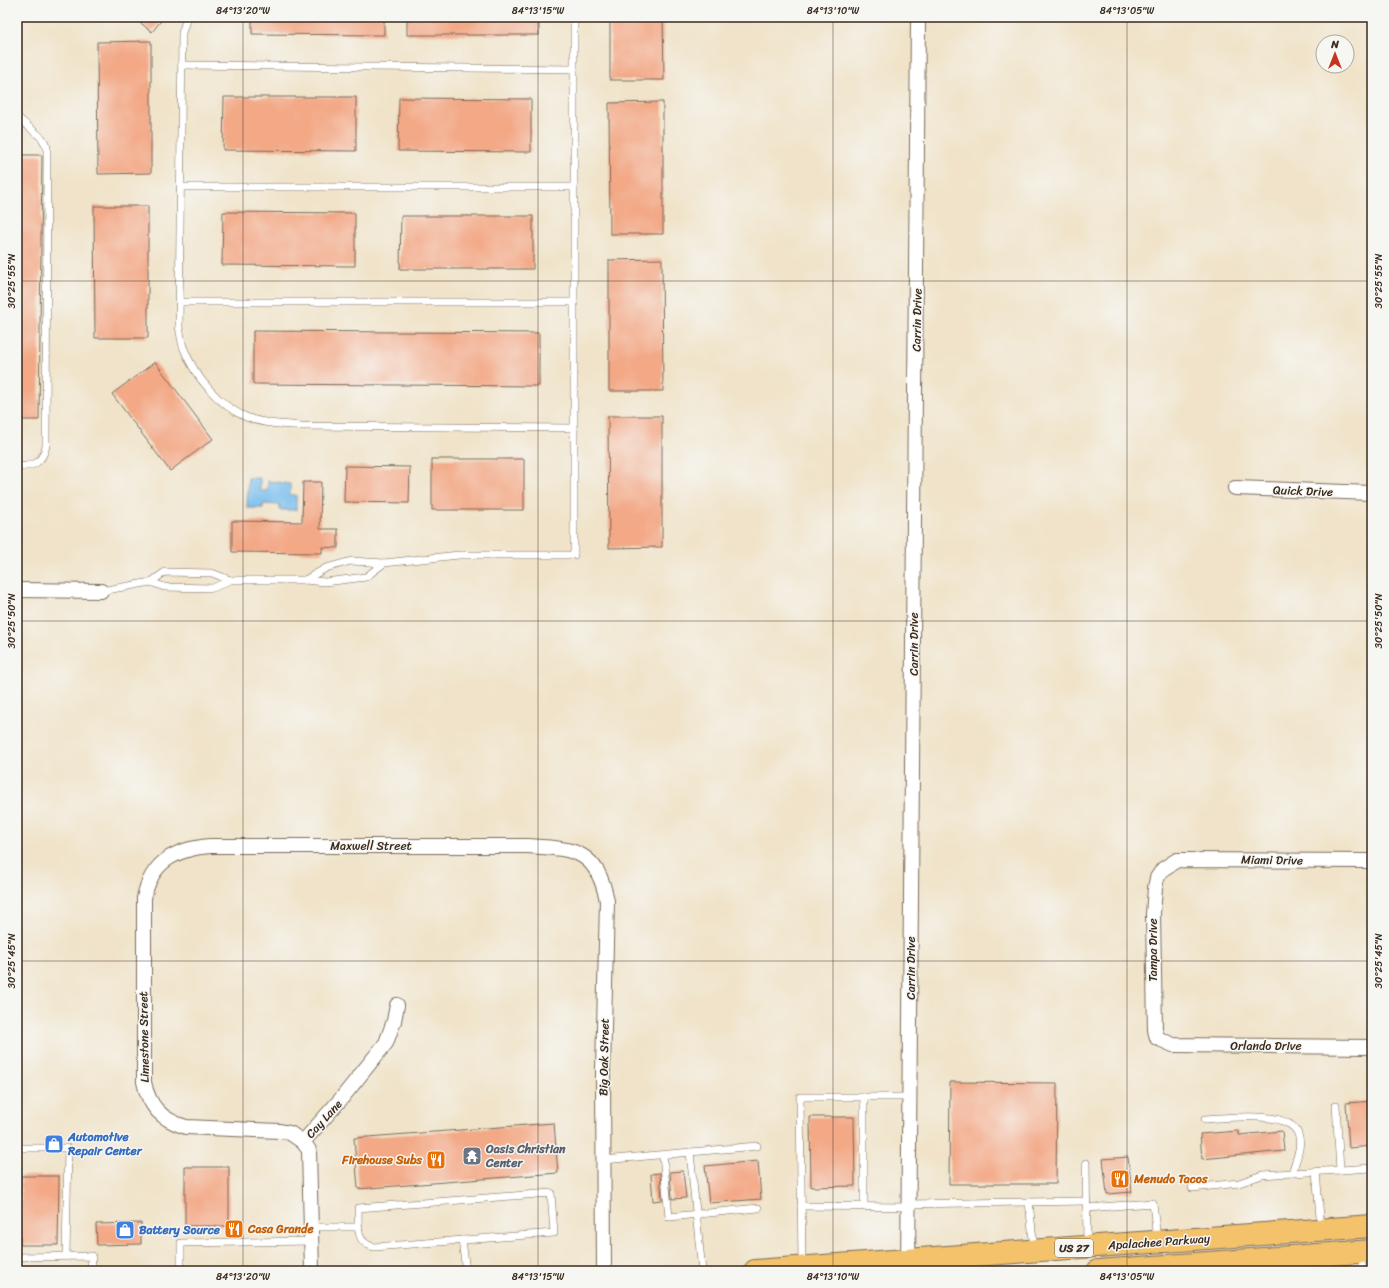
<svg xmlns="http://www.w3.org/2000/svg" width="1389" height="1288" font-family="Sriracha,sans-serif">
<style>
.water{fill:#78beef;stroke:#5a7486}
.building{fill:#f3a886}
.lines{fill:none;stroke-linecap:round;stroke-linejoin:round}
.lane-casing{stroke:#7a6b5a;stroke-width:8}
.street-casing{stroke:#7a6b5a;stroke-width:16}
.primary-casing{stroke:#7a6b5a;stroke-width:24}
.lane{stroke:#fff;stroke-width:7}
.street{stroke:#fff;stroke-width:14}
.primary{stroke:#f3c26a;stroke-width:22}
.ticks{fill:none;stroke:#3b2a1e;stroke-width:1;stroke-opacity:0.45}
.labels{text-anchor:middle;stroke-width:3;stroke-linejoin:round;paint-order:stroke}
.shield{fill:#f6f6f2;stroke:#73675e;stroke-width:1}
.shield-label{font-size:11px;font-weight:bold;fill:#3b2a1e}
.street-label{font-size:12px;fill:#3b2a1e;stroke:#f6f6f2}
.shop-label{font-size:12px;font-weight:bold;fill:#366cbe;stroke:#f6f6f2;text-anchor:start}
.worship-label{font-size:12px;font-weight:bold;fill:#5b616d;stroke:#f6f6f2;text-anchor:start}
.food-label{font-size:12px;font-weight:bold;fill:#c56008;stroke:#f6f6f2;text-anchor:start}
.neatline{fill:none;stroke:#3b2a1e;stroke-width:1.5}
.ticks-label{font-size:10px;text-anchor:middle;fill:#3b2a1e}
</style>
<rect width="100%" height="100%" fill="#f6f6f2"/>
<filter id="ink" filterUnits="userSpaceOnUse"><feTurbulence type="fractalNoise" baseFrequency=".025" numOctaves="2"/><feDisplacementMap in="SourceGraphic" scale="8" xChannelSelector="R" yChannelSelector="G"/><feConvolveMatrix kernelMatrix="1 2 1 2 8 2 1 2 1" color-interpolation-filters="sRGB"/></filter>
<filter id="wash" filterUnits="userSpaceOnUse"><feTurbulence type="fractalNoise" baseFrequency=".012" numOctaves="4" result="noise"/><feDisplacementMap in="SourceGraphic" scale="16" xChannelSelector="R" yChannelSelector="G"/><feGaussianBlur stdDeviation="0.9" result="paint"/><feColorMatrix in="noise" values="0 0 0 0 0 0 0 0 0 0 0 0 0 0 0 0 0 1.4 0 .05"/><feComposite in="paint" operator="in"/></filter>
<g filter="url(#wash)">
<rect width="100%" height="100%" fill="#f0e3c9"/>
<!-- water -->
<polygon class="water" points="248,478 260,478 260,491 267,491 268,481 290,484 290,495 296,495 296,510 280,510 280,505 263,504 263,508 247,508"/>
<g id="blocks">
<!-- building -->
<g class="building">
<polygon points="133,17 164,17 152,32"/>
<polygon points="252,17 384,17 384,35 252,34"/>
<rect x="407" y="17" width="132" height="18"/>
<polygon points="610,17 663,17 664,80 610,80"/>
<polygon points="151,41 151,173 98,174 97,42"/>
<polygon points="224,97 356,97 356,151 223,150"/>
<polygon points="399,98 531,99 531,152 398,151"/>
<polygon points="663,102 663,234 610,234 609,103"/>
<polygon points="17,155 42,155 39,420 17,420"/>
<polygon points="94,206 148,206 148,338 95,338"/>
<polygon points="223,212 355,213 355,266 222,265"/>
<polygon points="401,216 533,216 533,269 400,269"/>
<polygon points="662,259 663,391 609,391 609,260"/>
<polygon points="253,331 539,333 539,386 253,384"/>
<polygon points="155,362 213,439 170,471 112,394"/>
<polygon points="608,416 662,416 662,547 609,548"/>
<rect x="432" y="459" width="92" height="51"/>
<polygon points="345,466 410,467 409,503 344,502"/>
<polygon points="303,482 321,482 320,529 338,529 338,548 322,547 322,553 232,552 232,521 302,522"/>
<polygon points="950,1082 1057,1083 1056,1184 949,1184"/>
<polygon points="1372,1101 1372,1146 1349,1148 1346,1103"/>
<polygon points="810,1117 854,1117 855,1186 811,1187"/>
<polygon points="554,1123 558,1173 358,1189 354,1138"/>
<polygon points="1239,1131 1239,1135 1282,1131 1284,1151 1202,1159 1200,1134"/>
<polygon points="1128,1157 1132,1192 1107,1194 1103,1159"/>
<polygon points="758,1161 761,1199 709,1203 705,1166"/>
<rect x="185" y="1167" width="44" height="59"/>
<polygon points="683,1171 686,1198 672,1199 670,1172"/>
<polygon points="660,1173 662,1200 653,1201 651,1174"/>
<polygon points="21,1176 59,1176 58,1245 20,1245"/>
<polygon points="141,1223 141,1244 97,1245 96,1224"/>
</g>
</g>
</g>
<g filter="url(#ink)">
<use href="#blocks" fill-opacity="0" stroke="#7a6b5a" stroke-width="1"/>
<g class="lines">
<defs>
<g id="lane">
<path d="M187 17 182 33 179 327C181 335 181 344 185 351 195 377 220 406 246 417 263 424 283 424 301 426L574 428"/>
<polyline points="182,65 574,69"/>
<path d="M17 117 42 138 47 147 46 446C42 463 35 466 17 467"/>
<polyline points="180,187 574,187"/>
<polyline points="179,302 574,302"/>
<polyline points="305,580 326,568 351,561 384,563 459,555 574,555 574,17"/>
<polyline points="151,582 164,587 213,588 230,580"/>
<polyline points="101,591 151,582 165,572 212,573 230,580 305,580 325,582 366,577 384,563"/>
<polyline points="1336,1105 1340,1170"/>
<path d="M1205 1119C1225 1118 1289 1109 1298 1134 1303 1146 1295 1162 1292 1173"/>
<polyline points="17,1148 68,1148 66,1256"/>
<polyline points="690,1152 702,1271"/>
<polyline points="663,1155 669,1217 758,1208"/>
<polyline points="603,1160 757,1146"/>
<polyline points="1086,1163 1087,1244"/>
<polyline points="1316,1172 1321,1228"/>
<polyline points="1192,1188 1239,1183 1262,1175 1372,1168"/>
<path d="M551 1193 554 1233 374 1247C354 1242 359 1225 358 1208Z"/>
<polyline points="1029,1202 1034,1249"/>
<polyline points="909,1204 1087,1201"/>
<polyline points="801,1206 909,1207"/>
<polyline points="864,1207 864,1097"/>
<polyline points="1087,1208 1153,1203 1157,1240"/>
<polyline points="311,1227 359,1227"/>
<polyline points="462,1240 466,1271"/>
<polyline points="1362,1254 1362,1271"/>
<polyline points="17,1257 92,1256 91,1271"/>
<polyline points="802,1266 800,1097 910,1097"/>
<polyline points="149,1271 181,1270"/>
<polyline points="181,1271 181,1243 311,1241"/>
</g>
<g id="street">
<polyline points="1235,488 1372,493"/>
<polyline points="17,590 101,591"/>
<polyline points="1372,861 1177,860 1163,869 1157,878 1155,888 1153,914 1155,1030 1157,1038 1173,1045 1372,1047"/>
<polyline points="303,1142 341,1099 386,1043 394,1021 397,1005"/>
<path d="M312 1271 309 1150 303 1142 290 1133 280 1131 186 1127C162 1120 149 1107 144 1082V898C151 862 175 849 210 846H528C574 849 597 849 607 901L603 1071 604 1271"/>
<polyline points="908,1271 918,17"/>
</g>
<g id="primary">
<polyline points="755,1271 1372,1226"/>
<polyline points="1098,1271 1372,1251"/>
</g>
</defs>
<!-- lane casing -->
<use href="#lane" class="lane-casing"/>
<!-- street casing -->
<use href="#street" class="street-casing"/>
<!-- primary casing -->
<use href="#primary" class="primary-casing"/>
<!-- lane -->
<use href="#lane" class="lane"/>
<!-- street -->
<use href="#street" class="street"/>
<!-- primary -->
<use href="#primary" class="primary"/>
</g>
</g>
<!-- ticks -->
<path class="ticks" d="M243 17V1271M538 17V1271M833 17V1271M1127 17V1271M17 281H1372M17 621H1372M17 961H1372"/>
<!-- icons -->
<defs>
<symbol id="shop-square" viewBox="-11 -11 22 22"><rect x="-9" y="-9" width="18" height="18" rx="4" fill="#3f7fe0" stroke="#f6f6f2"/><path d="M-5-2.5h2.3a2.7 3.5 0 0 1 5.4 0H5L5.5 6h-11ZM-1.5-2.5h3a1.5 2.3 0 0 0-3 0Z" fill="#fff"/></symbol>
<symbol id="temple-square" viewBox="-11 -11 22 22"><rect x="-9" y="-9" width="18" height="18" rx="4" fill="#6b7280" stroke="#f6f6f2"/><path d="M0-6L5-2H3V0L6.5 2.5H4V6H1.5V3h-3V6H-4V2.5H-6.5L-3 0V-2H-5Z" fill="#fff"/></symbol>
<symbol id="restaurant-square" viewBox="-11 -11 22 22"><rect x="-9" y="-9" width="18" height="18" rx="4" fill="#e8710a" stroke="#f6f6f2"/><path d="M-5-6h1v4h1v-4h1v4h1v-4h1v5L-1.5 .5V6h-2V.5L-5-1ZM5-6V6H3V1.5H1.5Q1.5-4 5-6Z" fill="#fff"/></symbol>
</defs>
<g fill-rule="evenodd">
<use href="#shop-square" x="43" y="1133" width="22" height="22"/>
<use href="#temple-square" x="461" y="1145" width="22" height="22"/>
<use href="#restaurant-square" x="425" y="1149" width="22" height="22"/>
<use href="#restaurant-square" x="1109" y="1168" width="22" height="22"/>
<use href="#restaurant-square" x="223" y="1218" width="22" height="22"/>
<use href="#shop-square" x="114" y="1219" width="22" height="22"/>
</g>
<g class="labels">
<!-- shield labels -->
<rect class="shield" x="1055" y="1239" width="38" height="18" rx="3"/>
<g class="shield-label">
<text x="1074" y="1252">US 27</text>
</g>
<!-- street labels -->
<g class="street-label">
<text transform="translate(917 320) rotate(-89)" y="4">Carrin Drive</text>
<text transform="translate(1303 491) rotate(2)" y="4">Quick Drive</text>
<text transform="translate(914 644) rotate(-90)" y="4">Carrin Drive</text>
<text x="371" y="850">Maxwell Street</text>
<text transform="translate(1272 860) rotate(1)" y="4">Miami Drive</text>
<text transform="translate(1153 950) rotate(-90)" y="4">Tampa Drive</text>
<text transform="translate(911 968) rotate(-90)" y="4">Carrin Drive</text>
<text transform="translate(144 1037) rotate(-91)" y="4">Limestone Street</text>
<text x="1266" y="1050">Orlando Drive</text>
<text transform="translate(604 1057) rotate(-89)" y="4">Big Oak Street</text>
<text transform="translate(324 1119) rotate(-48)" y="4">Cay Lane</text>
<text transform="translate(1159 1242) rotate(-4)" y="4">Apalachee Parkway</text>
</g>
<!-- shop labels -->
<g class="shop-label">
<text x="68" y="1141">Automotive<tspan x="68" dy="14">Repair Center</tspan></text>
<text x="139" y="1234">Battery Source</text>
</g>
<!-- worship labels -->
<g class="worship-label">
<text x="486" y="1153">Oasis Christian<tspan x="486" dy="14">Center</tspan></text>
</g>
<!-- food labels -->
<g class="food-label">
<text x="422" y="1164" text-anchor="end">Firehouse Subs</text>
<text x="1134" y="1183">Menudo Tacos</text>
<text x="248" y="1233">Casa Grande</text>
</g>
</g>
<!-- margin -->
<rect width="1389" height="1288" fill="none" stroke="#f6f6f2" stroke-width="44"/>
<!-- north arrow -->
<g transform="translate(1335 54)"><circle r="19" fill="#f6f6f2" stroke="#aba49d"/>
<path d="M0-3L7 15L0 10L-7 15Z" fill="#c8321e"/>
<text y="-6" font-size="11" font-weight="bold" text-anchor="middle" fill="#3b2a1e">N</text>
</g>
<rect x="22" y="22" width="1345" height="1244" class="neatline"/>
<g class="ticks-label">
<text x="243" y="14">84°13'20"W</text>
<text x="538" y="14">84°13'15"W</text>
<text x="833" y="14">84°13'10"W</text>
<text x="1127" y="14">84°13'05"W</text>
<text transform="translate(11 281) rotate(-90)" y="4">30°25'55"N</text>
<text transform="translate(1378 281) rotate(-90)" y="4">30°25'55"N</text>
<text transform="translate(11 621) rotate(-90)" y="4">30°25'50"N</text>
<text transform="translate(1378 621) rotate(-90)" y="4">30°25'50"N</text>
<text transform="translate(11 961) rotate(-90)" y="4">30°25'45"N</text>
<text transform="translate(1378 961) rotate(-90)" y="4">30°25'45"N</text>
<text x="243" y="1280">84°13'20"W</text>
<text x="538" y="1280">84°13'15"W</text>
<text x="833" y="1280">84°13'10"W</text>
<text x="1127" y="1280">84°13'05"W</text>
</g>
</svg>
